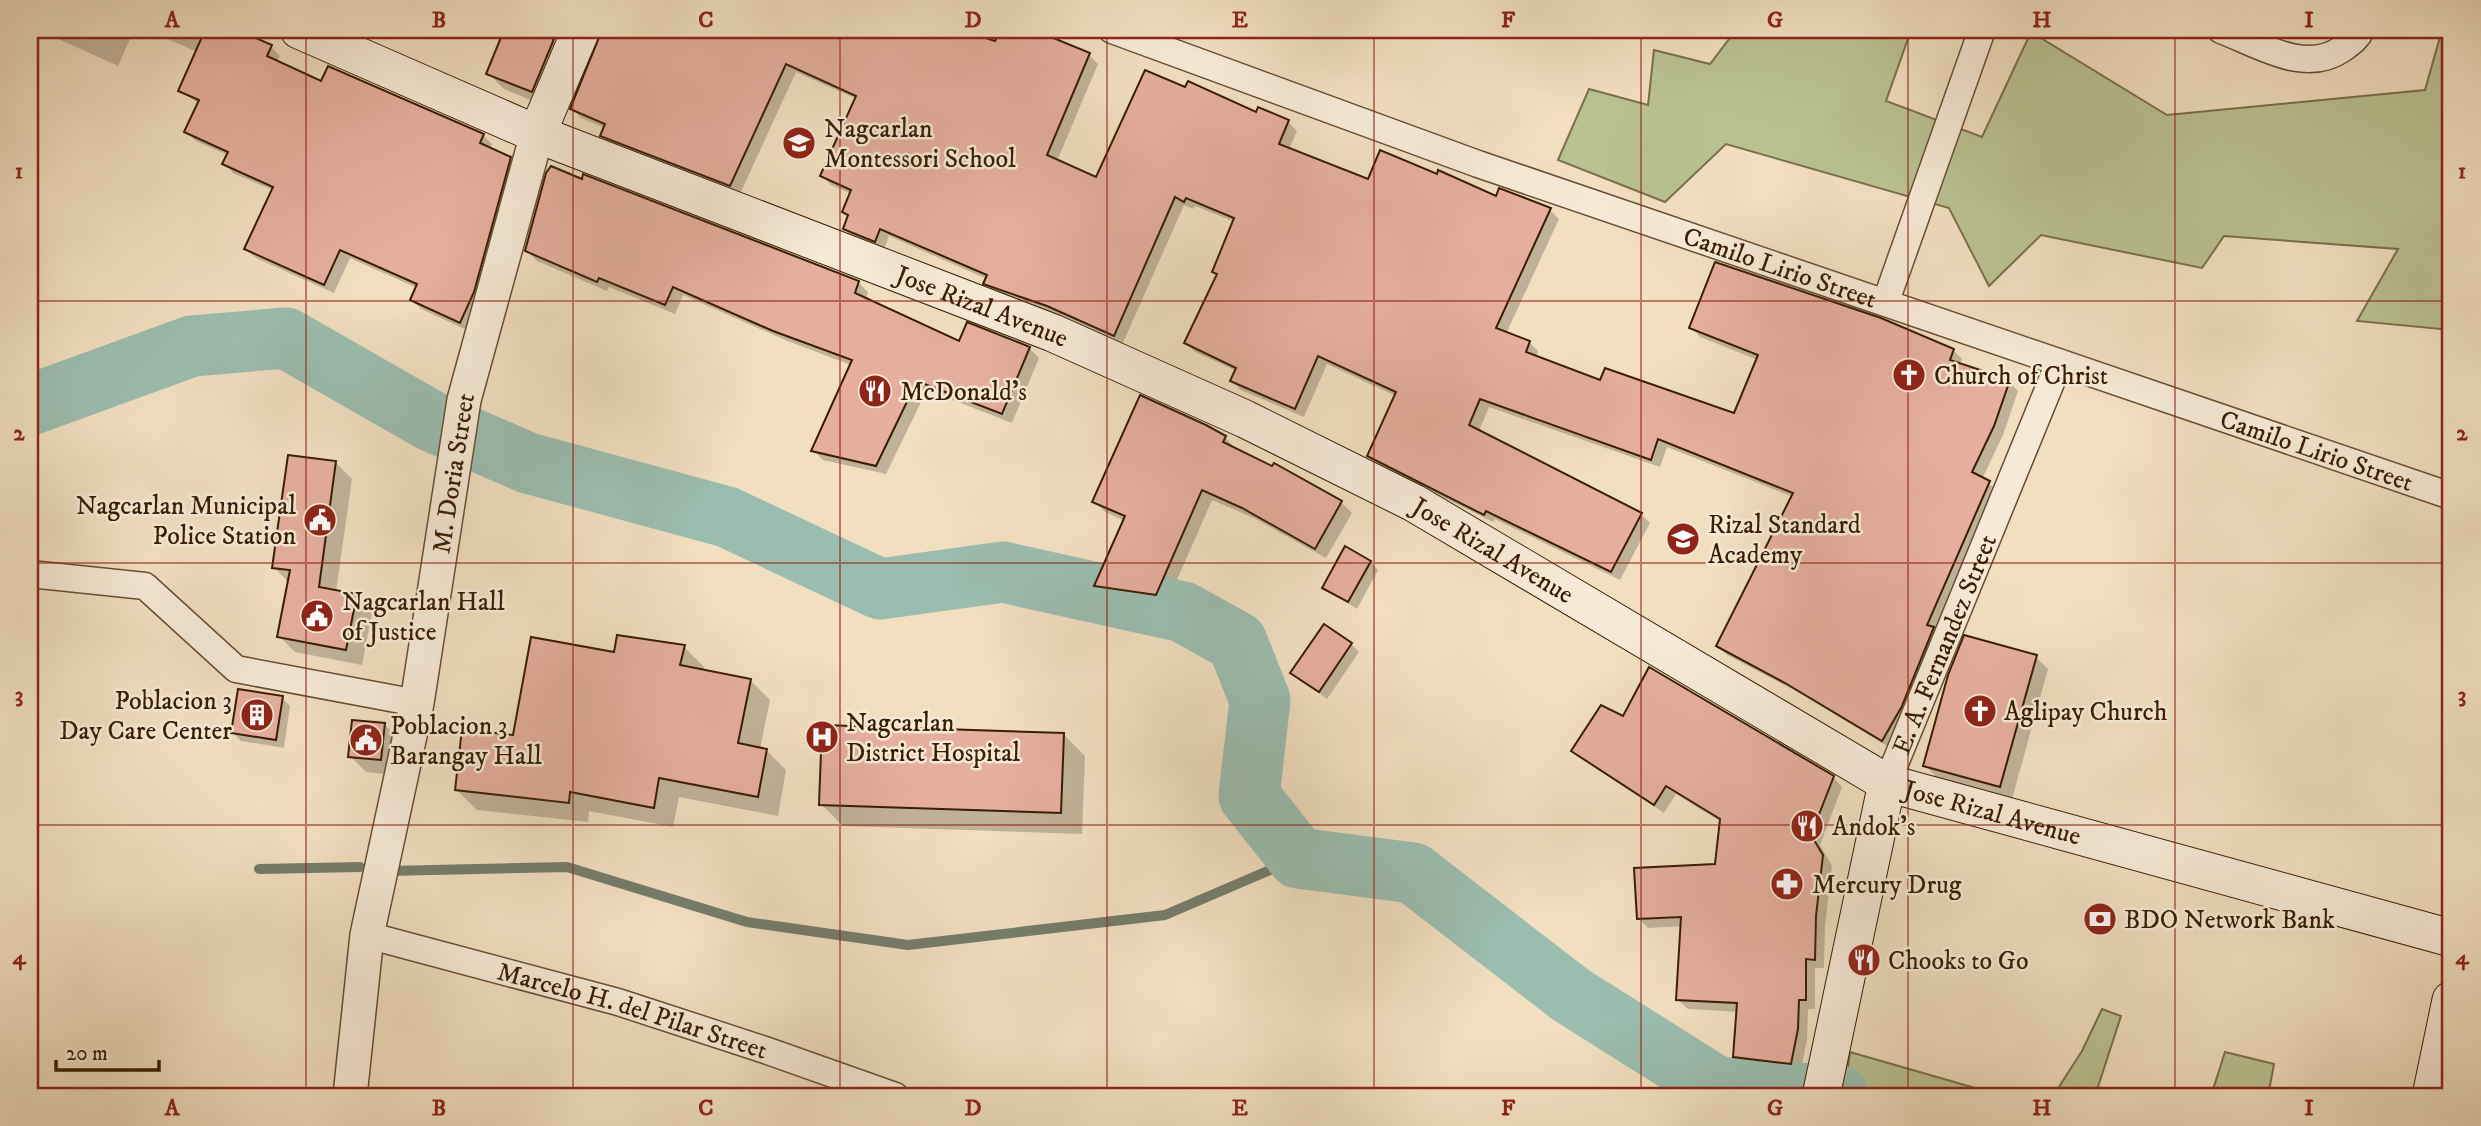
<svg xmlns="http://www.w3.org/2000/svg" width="2481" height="1126" font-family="'IM FELL DW Pica',serif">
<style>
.green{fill:#bac292;stroke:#7a704a;stroke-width:2}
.shadow{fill:#0003}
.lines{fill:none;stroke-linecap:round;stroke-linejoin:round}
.stream{stroke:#747d6a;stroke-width:10}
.river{stroke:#9bbdb0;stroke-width:61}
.building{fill:#e5ae9d;stroke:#391d02;stroke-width:2}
.minor-casing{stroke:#674e32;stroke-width:29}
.tertiary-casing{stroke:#674e32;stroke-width:36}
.secondary-casing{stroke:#391d02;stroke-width:39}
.minor{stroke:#f6ead6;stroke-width:26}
.tertiary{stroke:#f6ead6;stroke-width:33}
.secondary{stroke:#f6ead6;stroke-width:37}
.grid{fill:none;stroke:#8f2418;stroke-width:2;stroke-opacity:0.55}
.labels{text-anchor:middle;stroke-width:5;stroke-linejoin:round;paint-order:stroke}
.poi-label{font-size:26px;fill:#391d02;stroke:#f6ead6;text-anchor:start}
.street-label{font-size:26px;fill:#391d02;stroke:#f6ead6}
.neatline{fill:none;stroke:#8f2418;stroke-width:2.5}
.grid-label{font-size:23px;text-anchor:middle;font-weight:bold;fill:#8f2418}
</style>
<rect width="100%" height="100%" fill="#f1dfc0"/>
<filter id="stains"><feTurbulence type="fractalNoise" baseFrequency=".00286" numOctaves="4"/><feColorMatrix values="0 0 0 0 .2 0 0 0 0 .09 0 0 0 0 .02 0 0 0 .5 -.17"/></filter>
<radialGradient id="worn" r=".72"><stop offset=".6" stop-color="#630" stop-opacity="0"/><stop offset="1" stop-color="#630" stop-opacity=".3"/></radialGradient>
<!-- green -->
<g class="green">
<polygon points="1736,30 1911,30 1886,101 1982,137 2031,32 2167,115 2425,90 2442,30 2451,30 2451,330 2357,321 2398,249 2224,236 2202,268 2041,235 1989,286 1949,208 1726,144 1665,202 1558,160 1589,89 1648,105 1654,50 1710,64"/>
<polygon points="2102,1009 2121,1016 2095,1096 2053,1096 2082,1051"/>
<polygon points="1850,1052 2003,1096 1844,1096"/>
<polygon points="2225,1052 2274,1064 2268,1096 2211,1096"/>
</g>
<!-- shadow -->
<g class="shadow">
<polygon points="48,30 134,30 118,66 56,38"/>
<polygon points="148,30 233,30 271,47 280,56 277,62 322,83 483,135 492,144 490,149 510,158 519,168 469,331 421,309 412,300 417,288 350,258 334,293 256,258 246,249 273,190 233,173 224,163 228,155 196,141 186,132 199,104 180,90 197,52"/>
<polygon points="506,30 527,30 553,41 569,57 548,107 504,89 488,73"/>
<polygon points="603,30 956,30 996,43 1001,30 1028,30 1089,55 1098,64 1057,161 1097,179 1186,89 1288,122 1297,131 1289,149 1369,181 1497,198 1500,190 1550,210 1559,219 1506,334 1529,342 1538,351 1536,358 1601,382 1735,415 1758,360 1700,337 1691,327 1953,350 1962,359 1960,365 2009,382 2018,391 2003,435 1982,479 1998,491 1892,749 1796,691 1727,655 1718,646 1793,497 1667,447 1660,467 1489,407 1479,431 1641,514 1650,523 1620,580 1495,519 1493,522 1378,465 1369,456 1396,396 1327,364 1304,417 1241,390 1232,381 1237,371 1195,352 1186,343 1218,275 1214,272 1235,222 1195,206 1193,209 1184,205 1123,343 1058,315 994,292 985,283 987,279 889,236 884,250 854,238 845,229 849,217 844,211 852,194 831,185 822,176 857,99 796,72 740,194 611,144 602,135 605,128 581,118 572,109 602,39"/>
<polygon points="527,251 858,282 868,292 866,300 960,343 1029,348 1039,358 1012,423 927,390 886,474 823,460 813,450 851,365 785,340 683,295 675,314 609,287 607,291 537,261"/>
<polygon points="1225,437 1235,448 1341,502 1352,513 1326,558 1254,518 1212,500 1166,605 1107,596 1096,585 1125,521 1105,512 1094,501"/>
<polygon points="336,463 352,479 336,592 356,596 372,612 362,665 295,652 279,636 289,583 274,567"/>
<polygon points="1370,562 1378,570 1357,609 1324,588"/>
<polygon points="1351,644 1359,652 1327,699 1293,673"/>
<polygon points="684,647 704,667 703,671 750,680 770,700 760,749 766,750 786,770 778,816 679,797 673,827 589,811 588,822 477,810 457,790 514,737 616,654"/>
<polygon points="2036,657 2048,669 2012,799 1937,778 1925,765"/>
<polygon points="282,698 290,706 284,748 241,741 233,733"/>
<polygon points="1623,718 1833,777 1842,787 1820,845 1832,866 1825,927 1824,968 1815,968 1815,1009 1808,1009 1807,1040 1800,1073 1744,1066 1735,1057 1739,1012 1688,1009 1678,1000 1682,926 1648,928 1638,918 1717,866 1721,822 1676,794 1664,813 1574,751"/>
<polygon points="384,724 400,740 396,775 366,772 350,756"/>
<polygon points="1063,734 1085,756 1082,834 843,826 821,804"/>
</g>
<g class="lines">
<!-- stream -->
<g class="stream">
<polyline points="259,869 360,867"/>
<polyline points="388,871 567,867 747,922 908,945 1165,915 1298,858"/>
</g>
<!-- river -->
<polyline class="river" points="30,405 192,346 286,338 431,421 528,463 727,517 880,589 1003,572 1183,612 1237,642 1260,700 1249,796 1298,858 1413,873 1571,995 1717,1087 1839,1096"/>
</g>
<!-- building -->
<g class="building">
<polygon points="205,30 237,30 272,45 267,56 321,81 328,66 484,134 480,143 511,157 474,292 460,323 410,300 417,284 340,250 324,285 244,249 273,187 222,164 228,152 184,132 199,100 178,91"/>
<polygon points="504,30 531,30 554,39 532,92 486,74"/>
<polygon points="602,30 961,30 995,41 1000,30 1034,30 1090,53 1047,155 1096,177 1145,70 1185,87 1188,81 1256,112 1258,107 1289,120 1279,144 1368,179 1380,150 1437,174 1438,170 1496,196 1499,188 1551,208 1496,328 1530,341 1526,352 1600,380 1605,368 1734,413 1758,355 1689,328 1715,262 1881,318 1954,349 1950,360 2010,380 1994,426 1972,472 1990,481 1927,625 1934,627 1902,706 1882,741 1785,683 1716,646 1793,493 1658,439 1651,460 1480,399 1469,425 1642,513 1611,572 1486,511 1484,515 1367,456 1396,392 1318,356 1295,409 1230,381 1236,368 1184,343 1217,274 1212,272 1234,218 1186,198 1184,202 1175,197 1114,336 1047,306 983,284 987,275 880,229 875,242 843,229 848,215 842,212 851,190 820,176 856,96 786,64 730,186 600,136 605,124 570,109"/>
<polygon points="551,166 582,179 583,174 859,281 855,293 959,341 967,322 1030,347 1002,414 917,381 876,466 811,451 852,360 773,331 673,287 665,305 599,278 597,282 525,251 546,173"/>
<polygon points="1140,395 1206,425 1226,436 1223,442 1272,466 1274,463 1342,501 1315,549 1242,508 1202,490 1156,595 1094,586 1125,516 1092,502"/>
<polygon points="288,455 336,461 319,587 357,594 346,650 277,637 290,570 272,568"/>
<polygon points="1345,546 1371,561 1348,602 1322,588"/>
<polygon points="1324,624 1352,643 1319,692 1290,673"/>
<polygon points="617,635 685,645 680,665 751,679 738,743 767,749 758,797 659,778 654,808 570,792 569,803 455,790 462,729 513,735 531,637 614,652"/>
<polygon points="1964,635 2037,655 2000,787 1923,766 1948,675"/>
<polygon points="1649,667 1834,776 1811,835 1823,855 1816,916 1815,960 1806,959 1806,1000 1799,1000 1798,1029 1791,1064 1733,1057 1737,1003 1676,1000 1681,917 1637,919 1634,868 1715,864 1720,819 1666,786 1654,805 1571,751 1601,705 1623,716"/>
<polygon points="238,689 283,696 276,740 231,733"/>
<polygon points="352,720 385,723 381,760 348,757"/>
<polygon points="822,725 1064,733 1061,813 819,805"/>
</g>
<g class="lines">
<defs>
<g id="minor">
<path id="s1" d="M1112 30 1478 164 2451 496"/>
<path d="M2221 30C2258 44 2305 75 2342 49 2350 43 2357 39 2361 30"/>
<polyline points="1886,301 1982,30"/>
<polyline points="30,574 145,586 236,669 417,703"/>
<path id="s2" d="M1887 783 2059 363"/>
<path id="s3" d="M367 935 618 1002 765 1050 895 1096"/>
</g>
<g id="tertiary">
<path id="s4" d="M350 1096 367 935 417 703 464 400 537 134"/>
</g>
<g id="secondary">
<path id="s5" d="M299 30 537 134 1053 333 1245 419 1414 503 1887 783 2451 938"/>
<polyline points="537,134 581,30"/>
<polyline points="1821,1096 1887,783"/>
<polyline points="2431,1096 2451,1000"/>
</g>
</defs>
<!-- minor casing -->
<use href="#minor" class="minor-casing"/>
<!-- tertiary casing -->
<use href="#tertiary" class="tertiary-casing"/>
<!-- secondary casing -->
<use href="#secondary" class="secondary-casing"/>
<!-- minor -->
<use href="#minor" class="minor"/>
<!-- tertiary -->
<use href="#tertiary" class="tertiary"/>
<!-- secondary -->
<use href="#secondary" class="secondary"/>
</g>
<!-- grid -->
<path class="grid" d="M306 30V1096M573 30V1096M840 30V1096M1107 30V1096M1374 30V1096M1641 30V1096M1908 30V1096M2175 30V1096M30 301H2451M30 563H2451M30 825H2451"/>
<!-- icons -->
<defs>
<symbol id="school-disc" viewBox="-11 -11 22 22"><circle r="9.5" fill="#8f2418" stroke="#f6ead6"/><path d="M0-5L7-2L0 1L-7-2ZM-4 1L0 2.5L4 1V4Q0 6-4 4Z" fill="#fff"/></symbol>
<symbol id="church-disc" viewBox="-11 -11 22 22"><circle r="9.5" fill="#8f2418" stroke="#f6ead6"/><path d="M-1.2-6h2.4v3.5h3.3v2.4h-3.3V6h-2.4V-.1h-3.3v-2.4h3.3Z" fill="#fff"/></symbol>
<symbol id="restaurant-disc" viewBox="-11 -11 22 22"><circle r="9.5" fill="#8f2418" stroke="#f6ead6"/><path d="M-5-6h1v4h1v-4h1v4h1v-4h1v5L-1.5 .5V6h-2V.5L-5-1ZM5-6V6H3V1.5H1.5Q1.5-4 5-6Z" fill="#fff"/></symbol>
<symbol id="civic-disc" viewBox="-11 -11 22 22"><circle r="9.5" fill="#8f2418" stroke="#f6ead6"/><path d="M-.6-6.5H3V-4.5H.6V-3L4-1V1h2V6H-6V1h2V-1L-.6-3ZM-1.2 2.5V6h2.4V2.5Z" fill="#fff"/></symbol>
<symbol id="building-disc" viewBox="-11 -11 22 22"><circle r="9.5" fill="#8f2418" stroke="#f6ead6"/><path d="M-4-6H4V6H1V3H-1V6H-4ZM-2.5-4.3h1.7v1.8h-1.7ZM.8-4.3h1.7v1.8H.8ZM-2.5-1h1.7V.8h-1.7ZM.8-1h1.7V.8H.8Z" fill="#fff"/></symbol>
<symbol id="hospital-disc" viewBox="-11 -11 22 22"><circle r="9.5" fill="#8f2418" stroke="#f6ead6"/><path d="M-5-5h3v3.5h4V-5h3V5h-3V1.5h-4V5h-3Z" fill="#fff"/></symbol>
<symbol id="pharmacy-disc" viewBox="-11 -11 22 22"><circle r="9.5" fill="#8f2418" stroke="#f6ead6"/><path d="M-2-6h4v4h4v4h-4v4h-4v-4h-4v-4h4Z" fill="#fff"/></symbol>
<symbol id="bank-disc" viewBox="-11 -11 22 22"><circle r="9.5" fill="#8f2418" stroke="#f6ead6"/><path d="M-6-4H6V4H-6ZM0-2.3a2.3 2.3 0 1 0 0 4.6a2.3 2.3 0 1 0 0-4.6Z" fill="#fff"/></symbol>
</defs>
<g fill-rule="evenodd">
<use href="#school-disc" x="780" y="124" width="38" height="38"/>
<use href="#church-disc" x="1890" y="356" width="38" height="38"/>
<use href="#restaurant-disc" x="856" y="372" width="38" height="38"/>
<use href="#civic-disc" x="301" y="501" width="38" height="38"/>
<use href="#school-disc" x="1664" y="520" width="38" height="38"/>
<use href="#civic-disc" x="298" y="597" width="38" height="38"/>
<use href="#church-disc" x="1961" y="692" width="38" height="38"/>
<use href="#building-disc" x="238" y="696" width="38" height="38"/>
<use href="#hospital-disc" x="803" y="718" width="38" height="38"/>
<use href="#civic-disc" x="347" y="721" width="38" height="38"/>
<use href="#restaurant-disc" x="1788" y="807" width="38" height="38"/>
<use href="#pharmacy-disc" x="1768" y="865" width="38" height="38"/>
<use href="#bank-disc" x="2081" y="900" width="38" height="38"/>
<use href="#restaurant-disc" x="1845" y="941" width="38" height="38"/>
</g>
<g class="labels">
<!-- poi labels -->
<g class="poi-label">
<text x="824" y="137">Nagcarlan<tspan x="824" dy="30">Montessori School</tspan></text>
<text x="1934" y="384">Church of Christ</text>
<text x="900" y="400">McDonald's</text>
<text x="296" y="514" text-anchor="end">Nagcarlan Municipal<tspan x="296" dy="30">Police Station</tspan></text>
<text x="1708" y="533">Rizal Standard<tspan x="1708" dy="30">Academy</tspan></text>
<text x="342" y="610">Nagcarlan Hall<tspan x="342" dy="30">of Justice</tspan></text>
<text x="232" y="709" text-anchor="end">Poblacion 3<tspan x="232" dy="30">Day Care Center</tspan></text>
<text x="2004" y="720">Aglipay Church</text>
<text x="846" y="731">Nagcarlan<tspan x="846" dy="30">District Hospital</tspan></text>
<text x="390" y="734">Poblacion 3<tspan x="390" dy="30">Barangay Hall</tspan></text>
<text x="1832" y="835">Andok's</text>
<text x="1812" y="893">Mercury Drug</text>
<text x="2124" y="928">BDO Network Bank</text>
<text x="1888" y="969">Chooks to Go</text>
</g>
<!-- street labels -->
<g class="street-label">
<text dy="9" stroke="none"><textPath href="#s1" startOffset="709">Camilo Lirio Street</textPath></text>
<text dy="9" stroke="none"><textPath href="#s5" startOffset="737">Jose Rizal Avenue</textPath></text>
<text dy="9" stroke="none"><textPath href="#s1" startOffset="1276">Camilo Lirio Street</textPath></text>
<text dy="9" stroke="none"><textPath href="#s4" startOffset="632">M. Doria Street</textPath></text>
<text dy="9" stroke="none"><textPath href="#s5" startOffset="1304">Jose Rizal Avenue</textPath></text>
<text dy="9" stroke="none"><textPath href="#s2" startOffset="150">E. A. Fernandez Street</textPath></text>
<text dy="9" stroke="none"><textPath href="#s5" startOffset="1871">Jose Rizal Avenue</textPath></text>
<text dy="9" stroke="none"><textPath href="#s3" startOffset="276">Marcelo H. del Pilar Street</textPath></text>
</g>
</g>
<!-- margin -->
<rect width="2481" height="1126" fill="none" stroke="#f1dfc0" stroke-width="77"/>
<!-- scale -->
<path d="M56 1060v10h103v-10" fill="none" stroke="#391d02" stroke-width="3.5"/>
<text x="66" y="1060" font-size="21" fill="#391d02" stroke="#f6ead6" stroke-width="5" paint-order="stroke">20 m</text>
<rect x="38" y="38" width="2404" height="1050" class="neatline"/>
<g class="grid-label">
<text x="172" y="27">A</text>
<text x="439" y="27">B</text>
<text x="706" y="27">C</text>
<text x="973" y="27">D</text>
<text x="1240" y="27">E</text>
<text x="1508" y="27">F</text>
<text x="1775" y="27">G</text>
<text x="2042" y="27">H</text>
<text x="2309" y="27">I</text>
<text x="19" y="178">1</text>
<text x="2462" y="178">1</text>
<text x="19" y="440">2</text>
<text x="2462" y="440">2</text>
<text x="19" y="702">3</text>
<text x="2462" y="702">3</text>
<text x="19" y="964">4</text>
<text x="2462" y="964">4</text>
<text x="172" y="1115">A</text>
<text x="439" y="1115">B</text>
<text x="706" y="1115">C</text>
<text x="973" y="1115">D</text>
<text x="1240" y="1115">E</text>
<text x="1508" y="1115">F</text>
<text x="1775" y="1115">G</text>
<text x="2042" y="1115">H</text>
<text x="2309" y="1115">I</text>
</g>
<rect width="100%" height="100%" filter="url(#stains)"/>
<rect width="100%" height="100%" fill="url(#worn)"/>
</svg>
